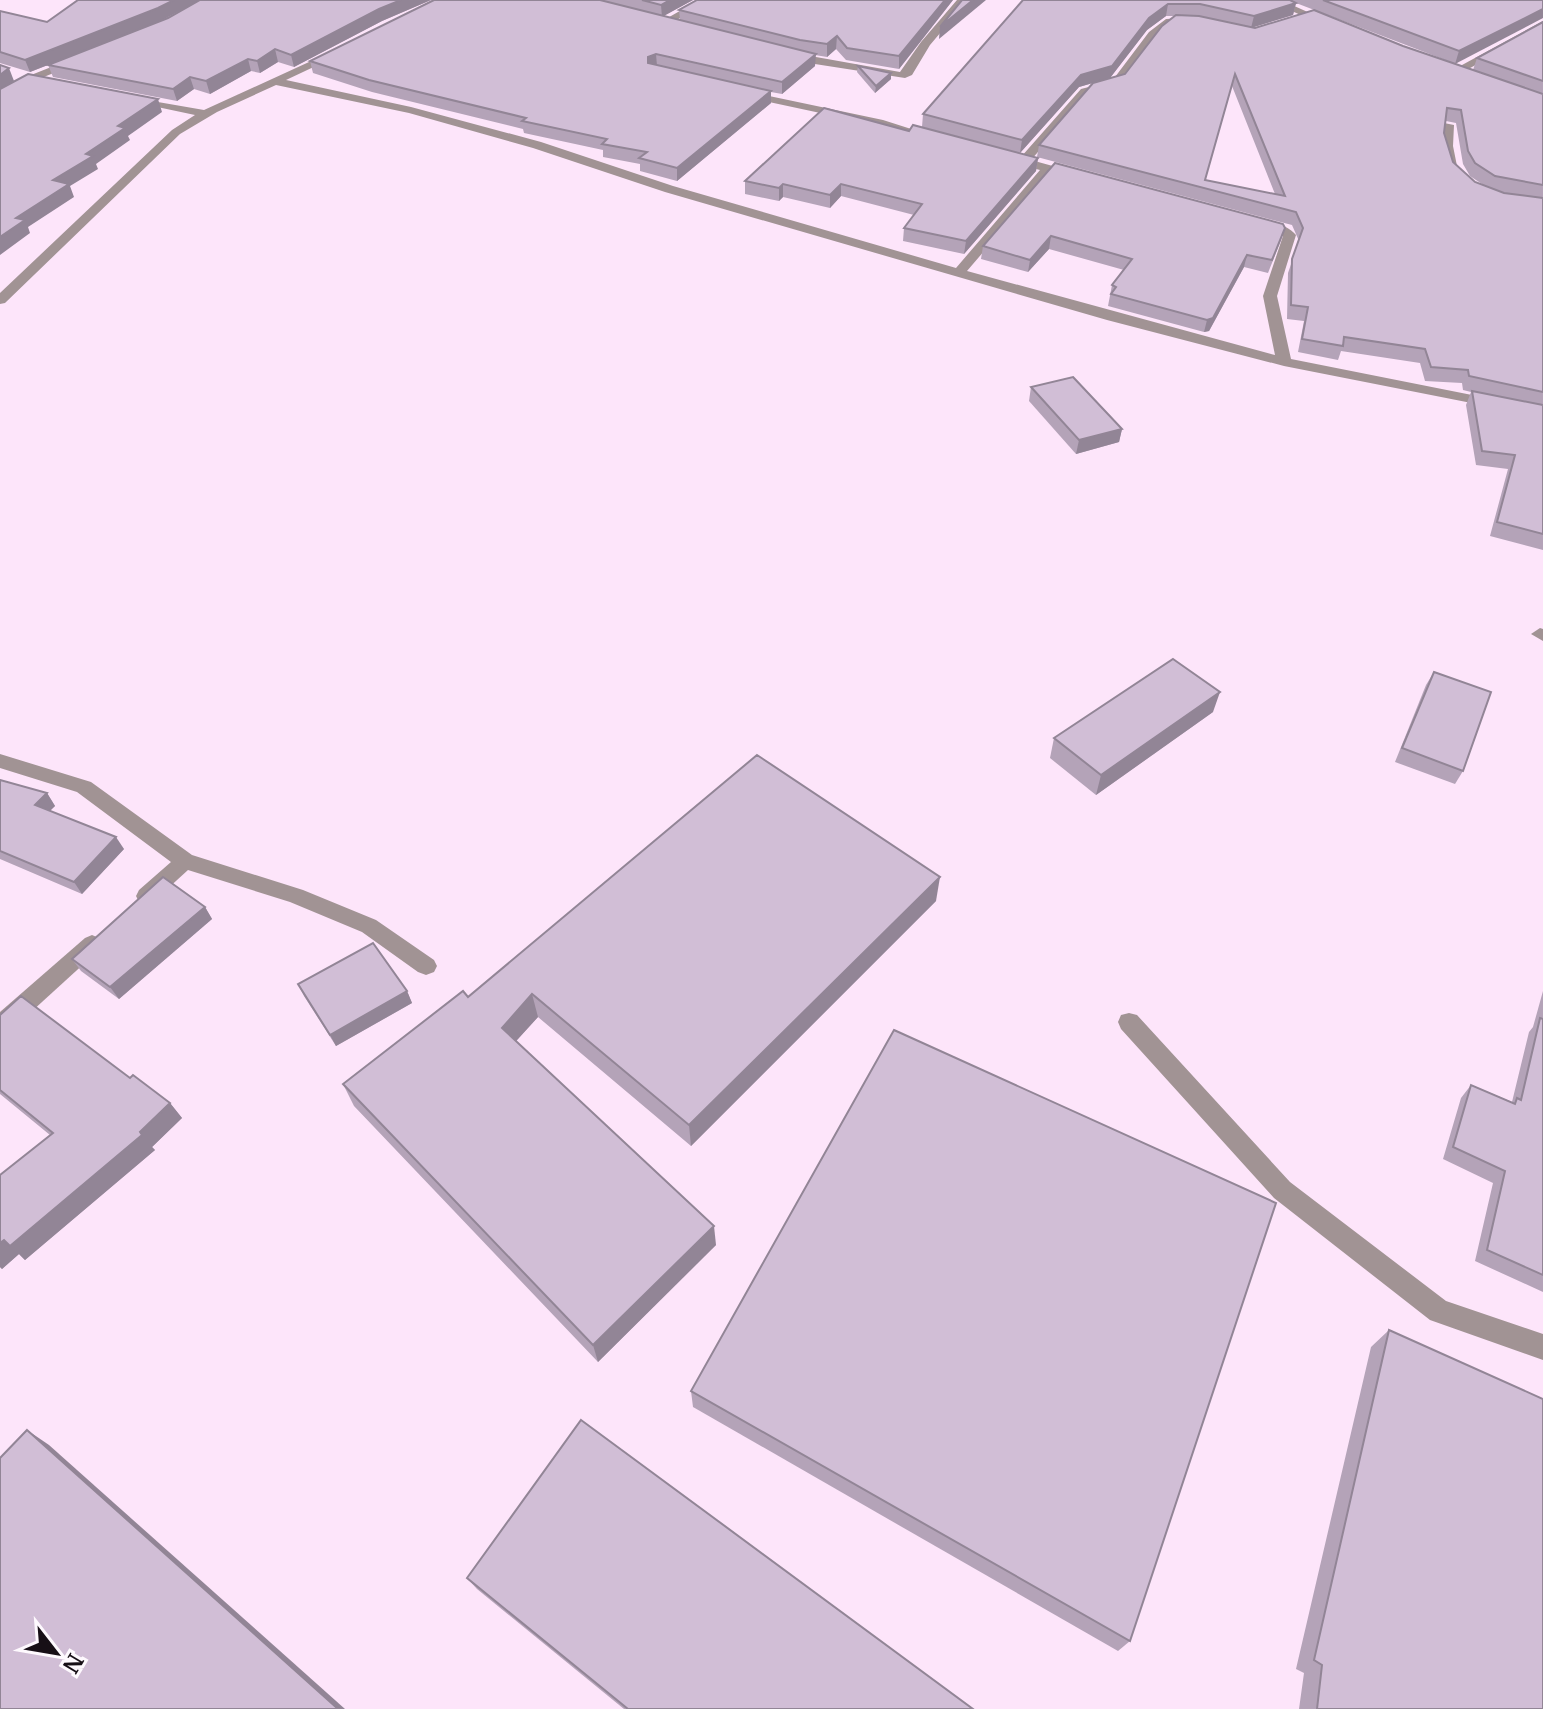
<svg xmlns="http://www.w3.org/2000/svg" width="1543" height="1709" font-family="Merriweather,serif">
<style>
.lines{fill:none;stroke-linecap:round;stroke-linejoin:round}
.street{fill:#a19394;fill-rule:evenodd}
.wall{fill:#b4a3b8;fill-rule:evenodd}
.shaded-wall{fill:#928596}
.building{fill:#d1bed6;stroke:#928596;stroke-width:2;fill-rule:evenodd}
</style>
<rect width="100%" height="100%" fill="#fde5fa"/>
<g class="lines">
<!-- street -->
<g class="street">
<polygon points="699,0 712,0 666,26 657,24"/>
<polygon points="957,0 968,0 930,45 912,75 905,78 802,62 783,55 788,52 900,72 921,42"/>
<polygon points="1267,0 1281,0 1332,23 1323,25"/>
<path d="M1184 18 1188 19V23L1173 24 1157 36 1120 85 1089 93 1031 160 1078 173V179L1051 173 967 271 1275 355 1263 296 1283 236 1254 224C1264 217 1288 225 1296 235L1277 296 1291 359 1543 409V417L1284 366 1107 320 665 192 533 148 409 113 276 85 217 112 180 134 5 303 0 304V293L172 130 195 115 129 101V97L204 110 333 51 337 52V56L286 80 411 107 541 142 673 186 956 268 1040 170 1009 162V156L1021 157 1081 89 1112 81 1149 32 1166 19Z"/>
<polygon points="1543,21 1543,28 1461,73 1451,71"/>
<polygon points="74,58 79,61 78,63 34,81 0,102 0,94 26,77"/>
<polygon points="745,91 883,120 930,135 924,139 881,126 741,96 739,94"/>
<polygon points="1444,123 1454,125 1453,146 1458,171 1450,171 1441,146"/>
<polygon points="1540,628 1543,629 1543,641 1531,634"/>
<polygon points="0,754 91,782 192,855 303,890 376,920 434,960 437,966 434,972 426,975 418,972 362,932 290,902 188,870 153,902 146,904 139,902 136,896 139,890 171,862 77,792 0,768"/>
<polygon points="92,935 99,938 103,944 99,950 8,1033 0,1036 0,1012 85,938"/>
<polygon points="1129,1013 1137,1015 1290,1182 1446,1301 1543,1334 1543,1360 1430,1320 1274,1198 1121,1029 1118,1022 1121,1015"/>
</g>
</g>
<!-- wall -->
<g class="wall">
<polygon points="78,0 431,0 382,21 294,67 278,62 260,73 251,71 210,94 194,89 177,101 53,77 48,65 30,72 0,63 0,11 47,22"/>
<polygon points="434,0 693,0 663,16 680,20 679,10 953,0 899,69 846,60 836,49 827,57 815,55 815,66 782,94 771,92 771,103 677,181 640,171 640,164 603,157 603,150 524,133 523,129 372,92 313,73 310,61"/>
<path d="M1023 0H1543L1455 64 1473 70 1477 58 1543 22V550L1490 536 1508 469 1476 465 1466 405 1471 392 1463 390 1462 383 1425 381 1420 363 1341 351 1338 360 1298 352 1304 321 1287 319 1288 273 1299 241 1292 225 1037 157 1039 145 1125 74 1174 16H1166L1147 30 1110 78 1079 87 1020 153 922 127 923 114ZM1296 3 1448 61 1403 46 1253 27 1293 15ZM1232 86 1275 194 1205 180ZM1446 121 1456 123 1463 164 1470 176 1485 186 1475 182 1453 162 1444 133Z"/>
<polygon points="858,66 891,79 875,93 857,72"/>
<polygon points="909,131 1038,158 1036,171 964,254 903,241 904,228 914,215 841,196 830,208 783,197 779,201 745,194 745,181"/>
<polygon points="1055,163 1281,240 1268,273 1244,267 1209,331 1204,332 1108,306 1112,285 1124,270 1049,249 1028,272 981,259 983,246"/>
<polygon points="1031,387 1122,429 1119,442 1076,454 1029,401"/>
<polygon points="1434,672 1463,771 1455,784 1395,762 1426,685"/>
<polygon points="1213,712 1096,795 1050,758 1054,738"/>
<polygon points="0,780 47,793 55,806 49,811 124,849 82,894 0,859"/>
<polygon points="936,901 691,1146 538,1017 516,1041 716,1245 598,1362 354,1106 343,1084 468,997"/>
<polygon points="205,907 212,919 119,999 81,971 72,959"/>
<polygon points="298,984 407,991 412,1003 336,1046 304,996"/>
<polygon points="1543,991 1543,1292 1475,1261 1493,1183 1443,1159 1461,1098 1471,1085 1512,1102 1529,1032 1533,1027"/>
<polygon points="0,1015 130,1078 170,1103 182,1118 152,1147 155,1150 25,1260 19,1254 2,1269 0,1267 0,1175 50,1135 0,1094"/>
<polygon points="1389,1330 1543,1709 1299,1709 1304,1673 1296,1669 1371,1347"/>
<polygon points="691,1391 1130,1641 1118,1651 693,1407"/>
<polygon points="467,1578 973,1709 624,1709 477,1589"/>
</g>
<!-- shaded-wall -->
<g class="shaded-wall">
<polygon points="174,0 201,0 162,20 30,72 25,60"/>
<polygon points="401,0 431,0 382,21 294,67 291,55 379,9"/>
<polygon points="670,0 693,0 662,17 661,5"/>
<polygon points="945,0 953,0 899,69 899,56"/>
<polygon points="973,0 986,0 939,39 940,27"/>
<polygon points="1296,3 1293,15 1251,28 1254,16"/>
<polygon points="1168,4 1166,16 1147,30 1110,78 1079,87 1020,153 1022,140 1081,75 1149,18"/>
<polygon points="1543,9 1543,18 1455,64 1459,51"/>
<polygon points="837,36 836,49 827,57 827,44"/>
<polygon points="275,49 278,62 260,73 257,61"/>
<polygon points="656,54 657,66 649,69 648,57"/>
<polygon points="816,54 815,66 782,94 782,82"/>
<polygon points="248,59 251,71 210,94 206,81"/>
<polygon points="9,68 14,81 0,90 0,75"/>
<polygon points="891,73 891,79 875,93 876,86"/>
<polygon points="190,77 194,89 177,101 173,89"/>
<polygon points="771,91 771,103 677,181 677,168"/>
<polygon points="158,99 162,112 128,136 130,140 96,164 98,169 70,186 74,197 28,227 30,233 0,255 0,237 16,218 53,180 118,126"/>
<polygon points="1038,158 1036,171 964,254 966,241"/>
<polygon points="783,184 783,197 779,201 779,188"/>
<polygon points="841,184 841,196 830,208 830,195"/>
<polygon points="1051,236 1049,249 1028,272 1030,260"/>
<polygon points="1247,255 1244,267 1209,331 1204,332 1207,320"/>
<polygon points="1122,429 1119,442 1076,454 1079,440"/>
<polygon points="1220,692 1213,712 1096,795 1101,775"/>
<polygon points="47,793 55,806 43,818 35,805"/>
<polygon points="116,837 124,849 82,894 74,882"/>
<polygon points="940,877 936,901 691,1146 689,1125"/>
<polygon points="205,907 212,919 119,999 110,987"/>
<polygon points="407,991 412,1003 336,1046 330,1035"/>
<polygon points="532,994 538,1017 508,1050 502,1028"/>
<polygon points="170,1103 182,1118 152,1147 155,1150 25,1260 19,1254 2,1269 0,1267 0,1243 140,1132"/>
<polygon points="714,1226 716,1245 598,1362 593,1345"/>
<polygon points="27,1430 49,1445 345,1709 338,1709"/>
</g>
<!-- building -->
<g class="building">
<polygon points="78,0 174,0 158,8 25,60 0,52 0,11 47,22"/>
<polygon points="200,0 401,0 379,9 291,55 275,49 257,61 248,59 206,81 190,77 173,89 48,65 168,18"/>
<polygon points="434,0 600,0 816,54 782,82 656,54 648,57 648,63 771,91 677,168 639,158 647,152 602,144 607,139 522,121 526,118 369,80 310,61"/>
<polygon points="642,0 670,0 661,5"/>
<polygon points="697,0 945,0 899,56 847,48 837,36 827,44 800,40 679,10"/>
<polygon points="962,0 973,0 940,27"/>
<polygon points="1023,0 1290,0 1296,3 1254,16 1200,4 1168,4 1149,18 1112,66 1081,75 1022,140 923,114"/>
<polygon points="1323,0 1543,0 1543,9 1459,51"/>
<path d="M1314 10 1403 46 1543 94V185L1495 176 1475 163 1468 151 1461 110 1447 108 1444 133 1453 162 1475 182 1504 193 1543 198V392L1469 376 1468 370 1431 367 1425 349 1344 337 1343 346 1302 339 1308 307 1291 305 1292 259 1303 228 1296 212 1039 145 1093 83 1125 74 1162 26 1176 15 1199 16 1255 28ZM1235 74 1285 196 1205 180Z"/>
<polygon points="1543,22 1543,81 1477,58"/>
<polygon points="0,65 9,68 0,75"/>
<polygon points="858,66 891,73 876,86"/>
<polygon points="28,74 158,99 118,126 125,128 86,154 93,156 53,180 69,184 16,218 25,220 0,237 0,89"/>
<polygon points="824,108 909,131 913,125 1038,158 966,241 904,228 922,204 841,184 830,195 783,184 779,188 745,181"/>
<polygon points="1055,163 1283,224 1285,228 1272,260 1247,255 1213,318 1207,320 1111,294 1116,287 1112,285 1132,259 1051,236 1030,260 983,246"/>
<polygon points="1073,377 1122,429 1079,440 1031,387"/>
<polygon points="1472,391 1543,405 1543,534 1497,522 1515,455 1482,451"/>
<polygon points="1173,659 1220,692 1101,775 1054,738"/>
<polygon points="1434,672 1491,692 1463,771 1402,748"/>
<polygon points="757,755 940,877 689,1125 532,994 502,1028 714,1226 593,1345 343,1084 463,991 468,997"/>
<polygon points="0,780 47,793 35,805 116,837 74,882 0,851"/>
<polygon points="163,877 205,907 110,987 72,959"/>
<polygon points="373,943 407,991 330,1035 298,984"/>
<polygon points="21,996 130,1078 133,1075 170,1103 140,1132 142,1135 10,1246 4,1240 0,1243 0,1175 53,1133 0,1090 0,1015"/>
<polygon points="1540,1018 1543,1019 1543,1018 1543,1275 1487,1250 1505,1171 1453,1147 1471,1085 1515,1104 1517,1098 1521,1100"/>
<polygon points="894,1030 1276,1203 1130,1641 691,1391"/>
<polygon points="1389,1330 1543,1399 1543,1709 1317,1709 1322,1665 1314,1660"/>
<polygon points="581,1420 973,1709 628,1709 467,1578"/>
<polygon points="27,1430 338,1709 0,1709 0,1458"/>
</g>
<!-- north arrow -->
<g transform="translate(56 1653) rotate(121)" stroke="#fef9fe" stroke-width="6" paint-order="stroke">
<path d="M0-6L14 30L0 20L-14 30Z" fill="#170f16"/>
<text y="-12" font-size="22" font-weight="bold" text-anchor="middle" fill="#170f16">N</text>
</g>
</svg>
